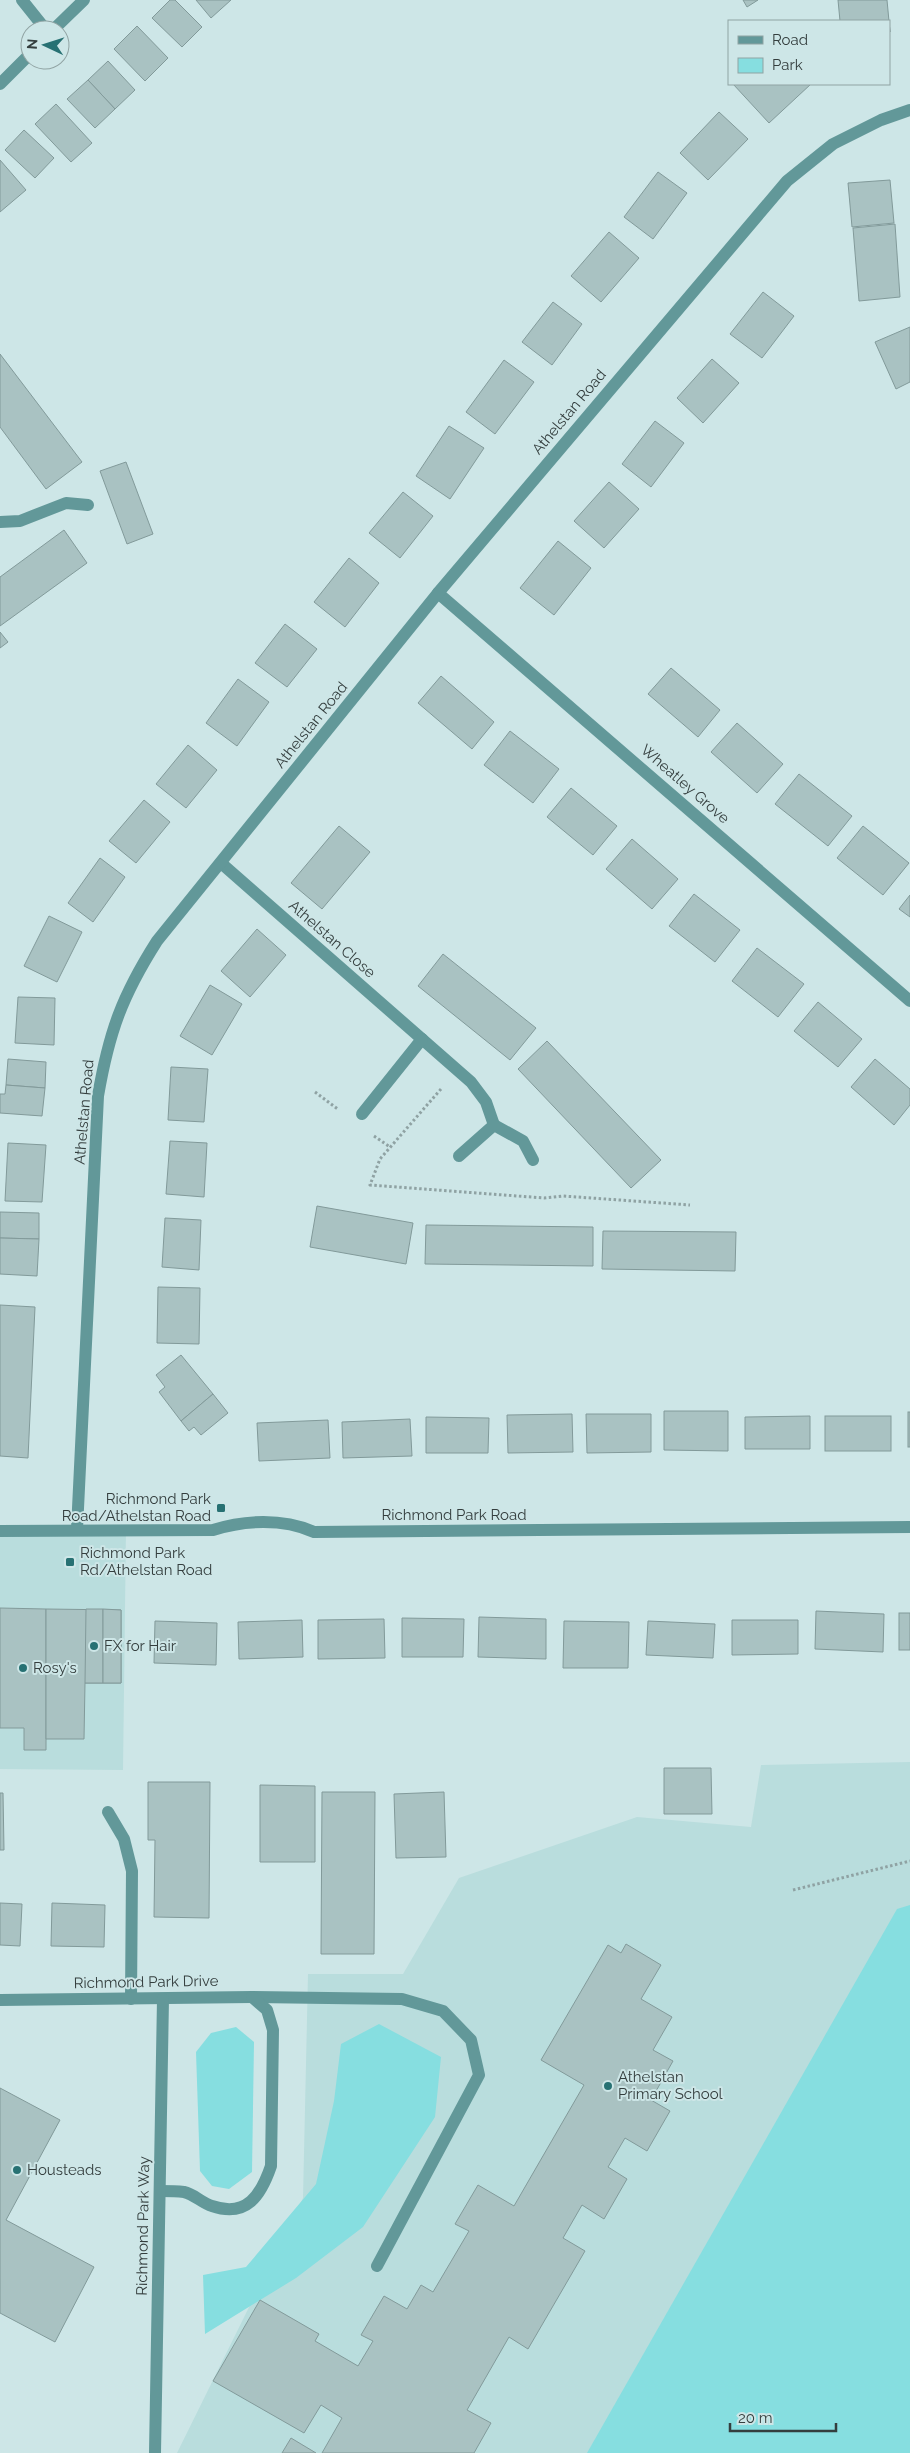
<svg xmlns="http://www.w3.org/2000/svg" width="910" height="2453" font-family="Raleway,sans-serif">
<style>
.built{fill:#b9dddd}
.green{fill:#86dee0}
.building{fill:#a9c2c2;stroke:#829a9a}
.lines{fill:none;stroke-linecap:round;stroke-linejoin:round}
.path{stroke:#8fa2a3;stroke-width:3;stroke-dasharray:2.5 2.5;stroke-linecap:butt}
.minor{stroke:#629899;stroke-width:12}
.poi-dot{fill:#277173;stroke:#cde6e7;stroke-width:2}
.labels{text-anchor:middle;stroke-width:4;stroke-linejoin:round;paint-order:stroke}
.street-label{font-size:15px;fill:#343e3e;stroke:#cde6e7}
.poi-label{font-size:15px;fill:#343e3e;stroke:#cde6e7;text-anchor:start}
</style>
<rect width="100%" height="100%" fill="#cde6e7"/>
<!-- built -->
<g class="built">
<polygon points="126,1529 123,1770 0,1769 0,1531"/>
<polygon points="910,1762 910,2453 177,2453 303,2198 308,1974 403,1974 459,1878 637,1817 751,1827 761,1765"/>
</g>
<!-- green -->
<g class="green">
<polygon points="910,1905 910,2453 587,2453 897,1909"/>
<polygon points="379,2024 441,2057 435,2117 363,2227 296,2278 205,2334 203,2275 246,2267 316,2184 334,2101 341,2044"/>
<polygon points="236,2027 254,2042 252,2172 229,2189 212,2186 200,2171 196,2052 211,2033"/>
</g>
<!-- building -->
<g class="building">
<polygon points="170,0 175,0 202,27 182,47 152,18"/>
<polygon points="196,0 231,0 211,18"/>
<polygon points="743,0 758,0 747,7"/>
<polygon points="838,0 887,0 890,32 889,21 840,21"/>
<polygon points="137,26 168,58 145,81 114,49"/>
<polygon points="108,61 135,90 115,109 88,80"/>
<polygon points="88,80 115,109 95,128 67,99"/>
<polygon points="733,84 811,84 769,123"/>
<polygon points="56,104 92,143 71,162 35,124"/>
<polygon points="719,112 748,139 708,180 680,153"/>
<polygon points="24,130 54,158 35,178 5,150"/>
<polygon points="0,160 26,190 0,212"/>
<polygon points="658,172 687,193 653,239 624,217"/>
<polygon points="890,180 894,223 852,227 848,183"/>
<polygon points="895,224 900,297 859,301 853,228"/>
<polygon points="609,232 639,258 601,302 571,276"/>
<polygon points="763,292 794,316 762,358 730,334"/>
<polygon points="553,302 582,324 552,365 522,342"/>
<polygon points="910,327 910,382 896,389 875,342"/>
<polygon points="0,354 82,462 46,489 0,427"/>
<polygon points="712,359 739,383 703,423 677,398"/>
<polygon points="504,360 534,382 495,434 466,412"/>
<polygon points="655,421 684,443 651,487 622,464"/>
<polygon points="449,426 484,448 450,499 416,476"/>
<polygon points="126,462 153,534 127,544 100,471"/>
<polygon points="609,482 639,509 604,548 574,521"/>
<polygon points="403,492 433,516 400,558 369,533"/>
<polygon points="64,530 87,563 0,626 0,577"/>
<polygon points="558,541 591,568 554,615 520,588"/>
<polygon points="349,558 379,583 345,627 314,602"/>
<polygon points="285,624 317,649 287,687 255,663"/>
<polygon points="0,632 8,642 0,648"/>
<polygon points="671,668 720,710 698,737 648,694"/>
<polygon points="441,676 494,722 472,749 418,703"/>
<polygon points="238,679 269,702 237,746 206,723"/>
<polygon points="737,723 783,764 757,793 711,752"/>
<polygon points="510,731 559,769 533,803 484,765"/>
<polygon points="188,745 217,770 186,808 156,784"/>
<polygon points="799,774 852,816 828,846 775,804"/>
<polygon points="571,788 617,826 593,855 547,817"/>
<polygon points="144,800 170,822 136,863 109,841"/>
<polygon points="339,826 370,852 322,909 291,883"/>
<polygon points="863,826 909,863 883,895 837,858"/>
<polygon points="632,839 678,879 652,909 606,869"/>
<polygon points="100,858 125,877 93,922 68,903"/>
<polygon points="694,894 740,930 715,962 669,926"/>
<polygon points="910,895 910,917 899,909"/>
<polygon points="49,916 82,932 57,982 24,966"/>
<polygon points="257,929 286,955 250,997 221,971"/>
<polygon points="757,948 804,984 778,1017 732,981"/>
<polygon points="443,954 536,1028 510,1060 418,986"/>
<polygon points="210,985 242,1004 212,1055 180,1036"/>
<polygon points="18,997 55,998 54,1045 15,1043"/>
<polygon points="818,1002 862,1039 838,1067 794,1031"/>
<polygon points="547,1041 661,1160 631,1188 518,1069"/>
<polygon points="8,1059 46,1062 45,1088 6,1085"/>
<polygon points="875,1059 910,1089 910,1105 894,1125 851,1087"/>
<polygon points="171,1067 208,1069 204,1122 168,1120"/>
<polygon points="6,1085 45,1088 42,1116 0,1113 0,1094 5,1094"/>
<polygon points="170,1141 207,1143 204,1197 166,1194"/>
<polygon points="8,1143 46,1145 42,1202 5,1201"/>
<polygon points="317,1206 413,1223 406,1264 310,1247"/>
<polygon points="0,1212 39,1213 39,1239 0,1238"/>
<polygon points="165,1218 201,1220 199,1270 162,1267"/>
<polygon points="426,1225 593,1227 593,1266 425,1264"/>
<polygon points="603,1231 736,1232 735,1271 602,1269"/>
<polygon points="0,1238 39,1239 37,1276 0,1274"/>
<polygon points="158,1287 200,1288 199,1344 157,1343"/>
<polygon points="0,1305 35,1307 28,1458 0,1456"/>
<polygon points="181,1355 213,1394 181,1421 159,1392 165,1387 156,1375"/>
<polygon points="213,1394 228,1413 201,1435 194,1427 189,1431 181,1421"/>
<polygon points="664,1411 728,1411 728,1451 664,1450"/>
<rect x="908" y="1412" width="2" height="35"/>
<polygon points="572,1414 573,1452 508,1453 507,1415"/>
<polygon points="586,1414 651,1414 651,1452 587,1453"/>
<polygon points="810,1416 810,1449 745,1449 745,1417"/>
<rect x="825" y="1416" width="66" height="35"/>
<polygon points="426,1417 489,1418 488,1453 426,1453"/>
<polygon points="410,1419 412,1456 343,1458 342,1422"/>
<polygon points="328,1420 330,1458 259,1461 257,1423"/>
<polygon points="0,1608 46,1609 46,1750 24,1750 24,1728 0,1728"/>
<polygon points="46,1609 121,1610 121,1683 85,1683 84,1739 46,1739"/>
<polygon points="86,1609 103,1609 103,1683 85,1683"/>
<polygon points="103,1609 121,1610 121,1683 103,1683"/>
<polygon points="816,1611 884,1614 883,1652 815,1649"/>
<rect x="899" y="1613" width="11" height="37"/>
<polygon points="479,1617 546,1619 546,1659 478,1657"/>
<polygon points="402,1618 464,1619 463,1657 402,1657"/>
<polygon points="384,1619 385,1658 318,1659 318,1620"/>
<polygon points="302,1620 303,1657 239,1659 238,1622"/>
<polygon points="732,1620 798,1620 798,1654 732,1655"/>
<polygon points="155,1621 217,1623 216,1665 154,1663"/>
<polygon points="564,1621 629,1622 628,1668 563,1668"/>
<polygon points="648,1621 715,1624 713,1658 646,1655"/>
<polygon points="664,1768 711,1768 712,1814 664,1814"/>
<polygon points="148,1782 210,1782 209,1918 154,1917 155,1840 148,1840"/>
<polygon points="260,1785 315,1786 315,1862 260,1862"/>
<polygon points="322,1792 375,1792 374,1954 321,1954"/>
<polygon points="444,1792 446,1857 396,1858 394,1794"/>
<polygon points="0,1793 3,1793 4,1850 0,1850"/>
<polygon points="0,1903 22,1904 20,1946 0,1945"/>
<polygon points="52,1903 105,1905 104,1947 51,1946"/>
<polygon points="626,1944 661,1965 641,1999 672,2017 653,2050 673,2061 651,2100 670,2111 647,2151 625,2138 608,2167 627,2179 604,2219 582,2205 563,2238 585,2251 528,2349 509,2337 467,2410 491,2423 474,2453 322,2453 342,2418 321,2405 304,2433 213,2381 260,2300 319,2334 315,2341 358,2366 373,2341 361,2335 384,2296 407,2309 421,2285 433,2292 469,2231 455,2224 478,2185 514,2206 584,2085 541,2060 608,1945 621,1953"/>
<polygon points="0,2088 60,2120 6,2220 94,2267 55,2342 0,2313"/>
<polygon points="291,2438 316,2453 282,2453"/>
</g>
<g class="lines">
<!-- path -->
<g class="path">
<polyline points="441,1089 380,1159 370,1185 544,1198 563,1196 690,1205"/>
<polyline points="315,1092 339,1110"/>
<polyline points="374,1136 390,1147"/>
<polyline points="793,1890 910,1861"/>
</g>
<!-- minor -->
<g class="minor">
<polyline points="22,0 46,30"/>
<polyline points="53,30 84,0"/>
<polyline points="0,84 30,54"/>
<polyline points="0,522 20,521 66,503 88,505"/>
<polyline points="438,593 910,1001"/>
<polyline points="221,863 471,1082 486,1102 494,1125"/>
<polyline points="362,1114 422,1039"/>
<polyline points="459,1156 494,1125 523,1141 533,1160"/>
<path d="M77 1529 98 1096C109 1032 122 996 157 941L438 593 787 181 833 144 881 120 910 110"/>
<path d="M0 1531 213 1530C244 1520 283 1518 314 1532L910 1527"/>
<polyline points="108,1812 124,1839 132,1871 131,1999"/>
<polyline points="0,2000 252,1997 402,1999 443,2011 471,2040 479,2075 377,2266"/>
<path d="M160 2191C168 2191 176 2191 184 2192 194 2194 202 2203 212 2206 247 2218 261 2195 271 2166L273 2030 267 2010 252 1997"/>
<polyline points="155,2453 163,1999"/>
</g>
</g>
<!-- markers -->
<g class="poi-dot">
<rect x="216" y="1503" width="10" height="10" rx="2.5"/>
<rect x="65" y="1557" width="10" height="10" rx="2.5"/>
<circle cx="94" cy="1646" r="5"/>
<circle cx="23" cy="1668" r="5"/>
<circle cx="608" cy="2086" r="5"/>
<circle cx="17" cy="2170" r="5"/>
</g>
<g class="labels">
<!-- street labels -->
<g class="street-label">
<text transform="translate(569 412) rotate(-50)" y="5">Athelstan Road</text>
<text transform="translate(311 725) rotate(-51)" y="5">Athelstan Road</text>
<text transform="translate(685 784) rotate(41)" y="5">Wheatley Grove</text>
<text transform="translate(332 939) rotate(41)" y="5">Athelstan Close</text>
<text transform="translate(84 1112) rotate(-85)" y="5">Athelstan Road</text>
<text x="454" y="1520">Richmond Park Road</text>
<text transform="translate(146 1982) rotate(-1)" y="5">Richmond Park Drive</text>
<text transform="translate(143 2226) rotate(-89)" y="5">Richmond Park Way</text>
</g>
<!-- poi labels -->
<g class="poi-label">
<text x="211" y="1504" text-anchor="end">Richmond Park<tspan x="211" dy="17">Road/Athelstan Road</tspan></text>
<text x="80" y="1558">Richmond Park<tspan x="80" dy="17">Rd/Athelstan Road</tspan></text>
<text x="104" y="1651">FX for Hair</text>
<text x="33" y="1673">Rosy's</text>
<text x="618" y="2082">Athelstan<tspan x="618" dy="17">Primary School</tspan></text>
<text x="27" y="2175">Housteads</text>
</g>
</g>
<!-- legend -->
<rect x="728" y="20" width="162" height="65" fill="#cde6e7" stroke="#90a3a3"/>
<rect x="738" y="36" width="25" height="8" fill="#629899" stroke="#90a3a3"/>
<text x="772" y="45" font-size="15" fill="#343e3e">Road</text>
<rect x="738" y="58" width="25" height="15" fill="#86dee0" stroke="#90a3a3"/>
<text x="772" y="70" font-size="15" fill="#343e3e">Park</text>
<!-- north arrow -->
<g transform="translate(45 45) rotate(274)"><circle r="24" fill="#cde6e7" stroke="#90a3a3"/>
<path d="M0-4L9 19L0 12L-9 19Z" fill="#277173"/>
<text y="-8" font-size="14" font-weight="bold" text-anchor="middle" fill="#343e3e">N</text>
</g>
<!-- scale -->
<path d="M730 2423v8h106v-8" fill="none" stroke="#343e3e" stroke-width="2.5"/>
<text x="738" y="2423" font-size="15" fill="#343e3e" stroke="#cde6e7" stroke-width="4" paint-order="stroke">20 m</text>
</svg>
